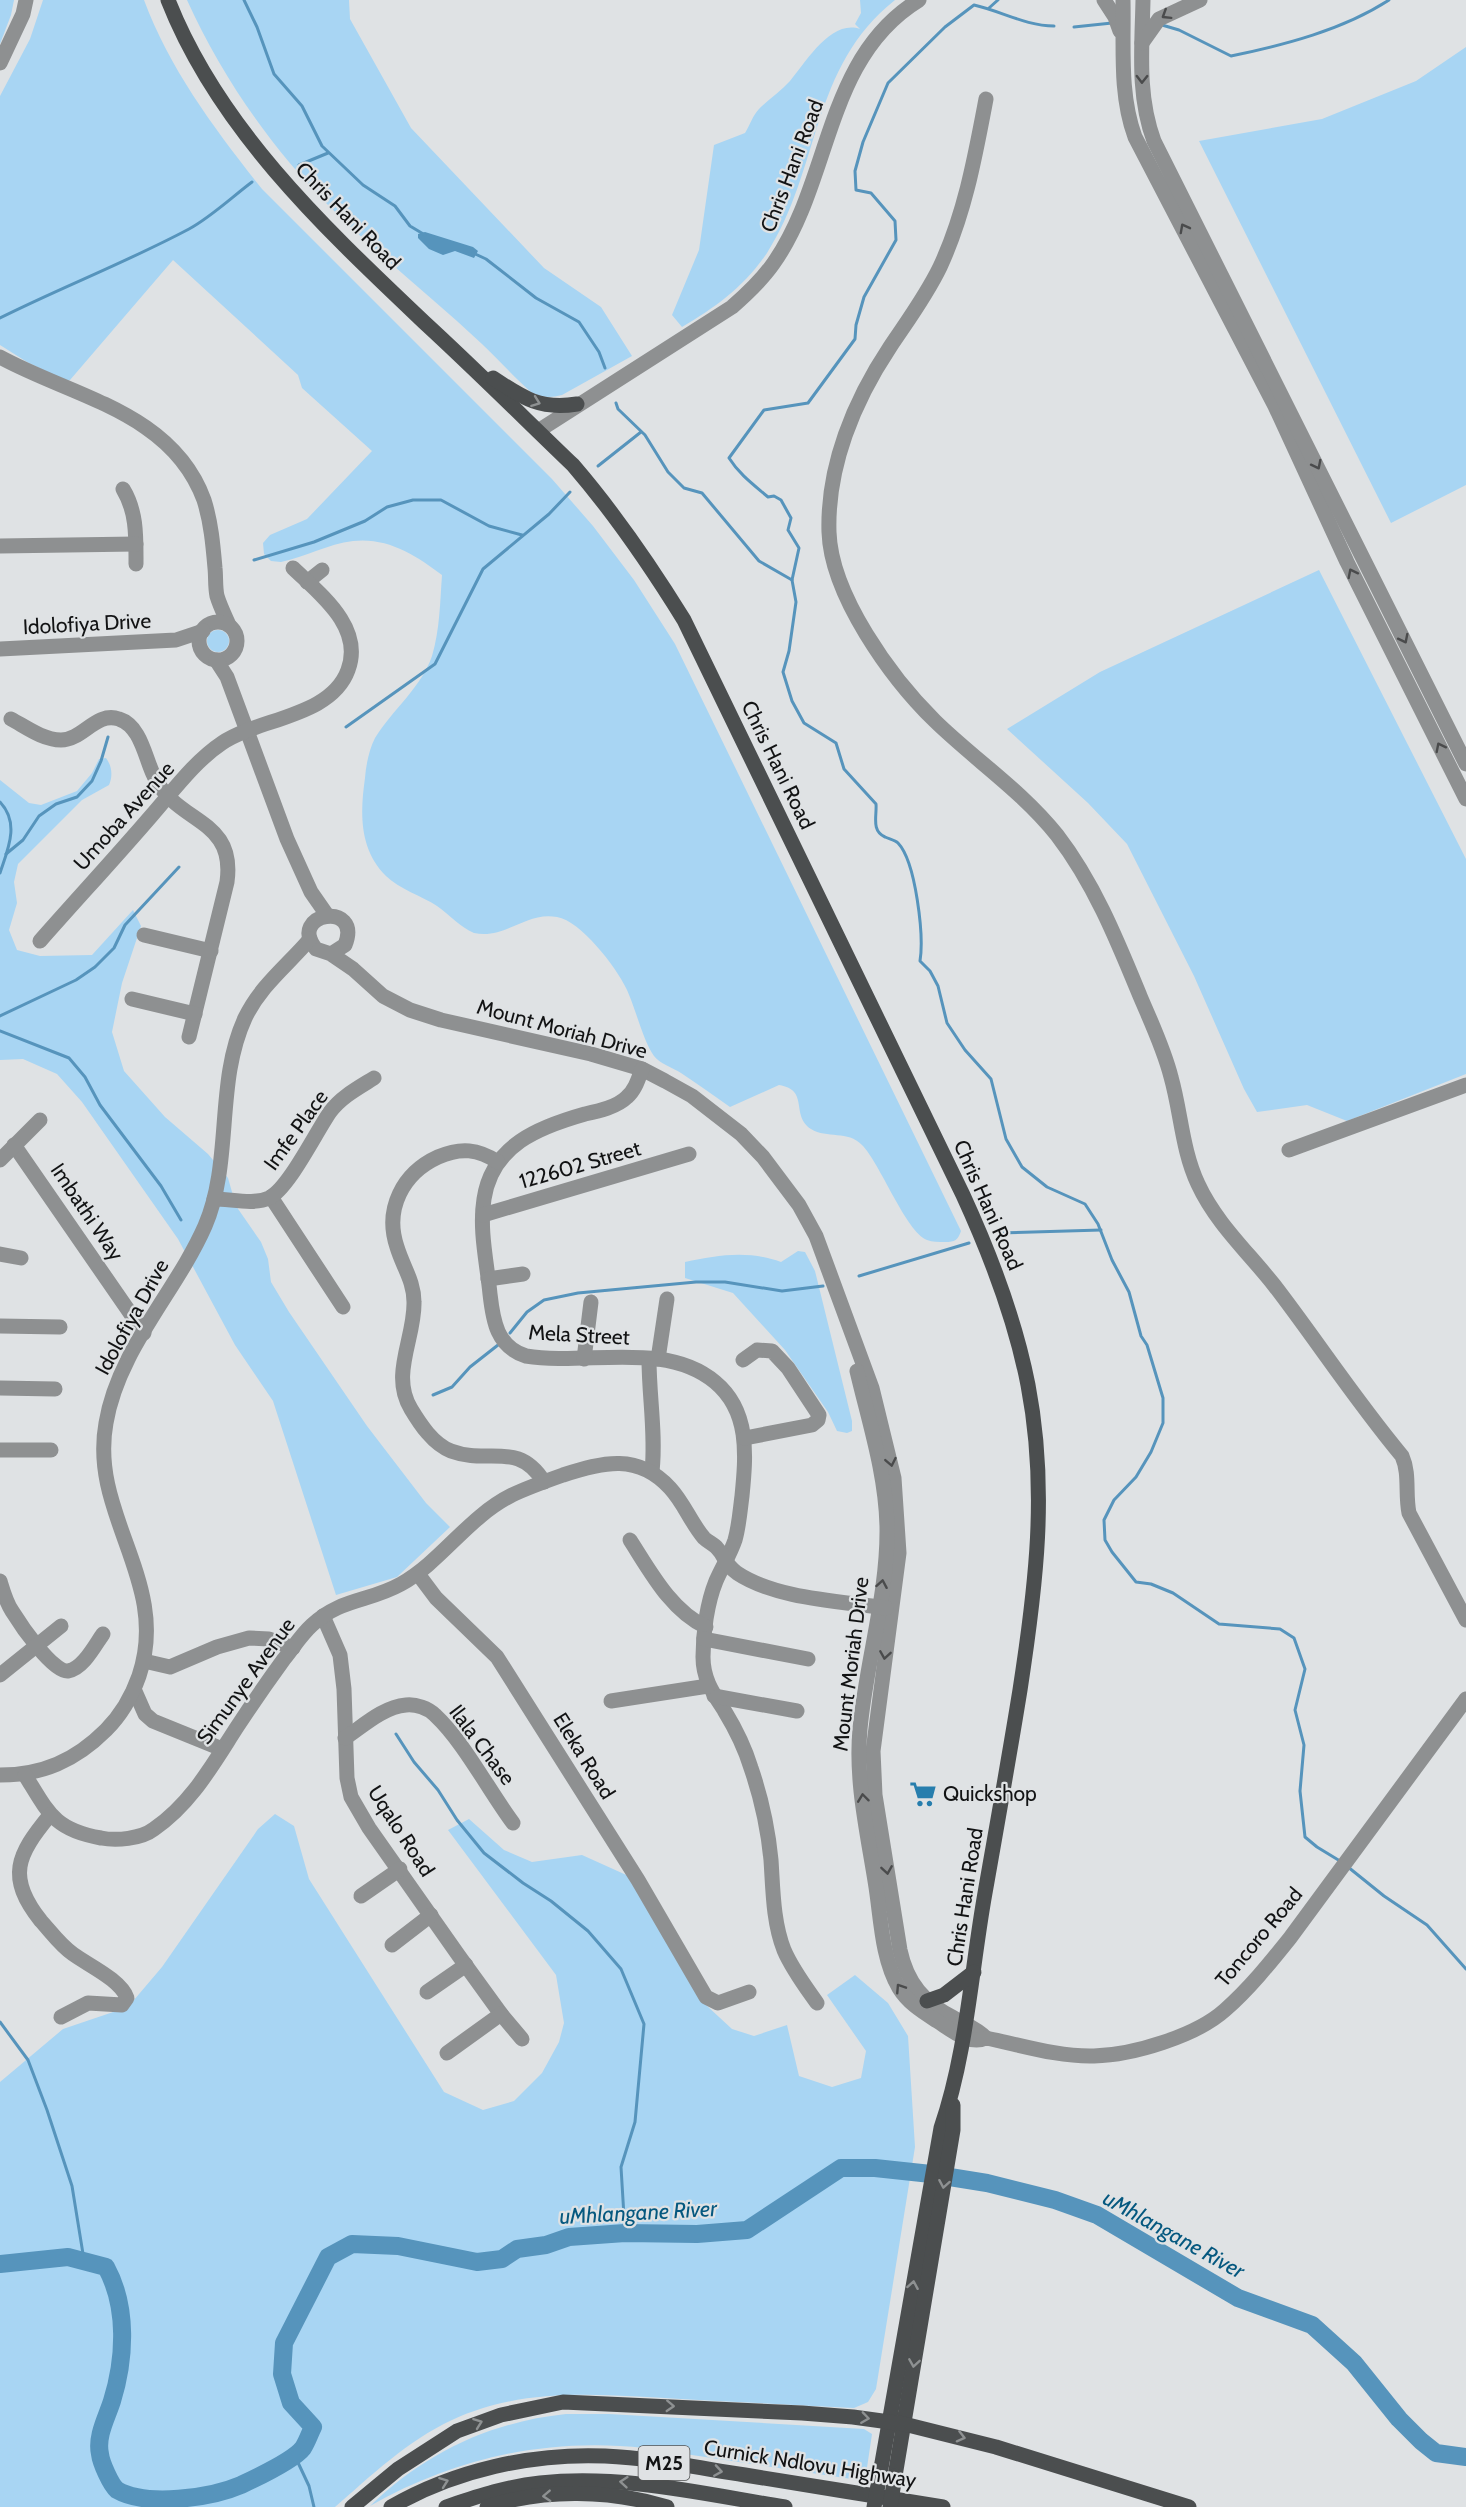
<svg xmlns="http://www.w3.org/2000/svg" width="1466" height="2507" font-family="Cabin,sans-serif">
<style>
.green{fill:#a8d5f3}
.water{fill:#5694bc}
.lines{fill:none;stroke-linecap:round;stroke-linejoin:round}
.stream{stroke:#5694bc;stroke-width:3}
.river{stroke:#5694bc;stroke-width:18}
.minor{stroke:#8e9091;stroke-width:15}
.major{stroke:#4b4e4f;stroke-width:15}
.major-bridge{stroke:#4b4e4f;stroke-width:15}
.oneway{stroke:#4a4b4c}
.oneway2{stroke:#8e9192}
.labels{text-anchor:middle;stroke-width:4.5;stroke-linejoin:round;paint-order:stroke}
.shield{fill:#dfe2e4;stroke:#505152;stroke-width:1.5}
.shield-label{font-size:20px;font-weight:bold;fill:#121314}
.street-label{font-size:21px;fill:#121314;stroke:#dfe2e4}
.poi-label{font-size:21px;fill:#121314;stroke:#dfe2e4;text-anchor:start}
.water-label{font-size:22px;font-style:italic;fill:#05587f;stroke:#dfe2e4}
</style>
<rect width="100%" height="100%" fill="#dfe2e4"/>
<!-- green -->
<g class="green">
<polygon points="0,0 14,0 11,15 0,44"/>
<path d="M43 0H144C170 70 216 131 262 189L552 479 593 526 634 580 675 644 961 1231C958 1240 955 1242 945 1242 939 1242 932 1242 927 1240 906 1232 880 1163 862 1145 848 1130 827 1139 811 1129 790 1115 810 1090 779 1085L730 1107C714 1096 698 1084 681 1073 673 1068 659 1063 654 1056 643 1041 635 1006 626 988 616 967 581 921 557 917 526 911 505 940 474 933 460 927 450 915 437 906 422 896 399 889 386 876 359 849 360 813 365 778 366 765 369 750 375 738 393 709 421 688 432 656 440 629 440 602 442 575 416 555 387 537 353 541 328 544 305 557 281 562L271 561 264 554 263 543 270 535 307 519 372 451 302 388 298 375 173 260 70 380 66 381 27 362 0 345V96L30 39Z"/>
<path d="M187 0H349L350 19 411 128 544 268 601 307 632 356 562 395C550 398 542 398 531 392 514 377 499 360 482 344 432 297 378 255 329 206 270 146 222 77 187 0Z"/>
<path d="M860 0H895C810 67 821 169 767 253 745 286 715 308 682 327L672 315 699 250 714 145 745 133C750 125 753 115 759 109 769 99 781 91 790 81 806 62 831 19 860 29L855 24 861 13Z"/>
<polygon points="1466,47 1466,485 1391,523 1199,141 1322,119 1416,81"/>
<polygon points="1319,570 1466,859 1466,1074 1347,1121 1307,1105 1257,1112 1244,1089 1194,976 1127,844 1088,803 1007,729 1100,672"/>
<circle cx="218" cy="641" r="11"/>
<path d="M106 758C112 766 113 776 109 785L82 800 18 864 14 882 17 903 9 930 17 950 40 956 92 955 133 910 141 926 122 983 112 1032 124 1071 165 1117 208 1154 228 1178 236 1206 261 1242 268 1259 271 1282 289 1312 367 1426 426 1503 450 1527 397 1577 336 1595 273 1401 235 1345 178 1239 82 1102 57 1074 23 1059 0 1060V780L29 803 41 805 77 791 92 773 99 759Z"/>
<path d="M798 1251 805 1252 815 1271 852 1421V1431L847 1433 837 1431 828 1412 785 1350 733 1293 685 1278V1262C718 1255 748 1250 781 1262Z"/>
<path d="M275 1814 294 1826 309 1879 444 2092 483 2110 514 2101 542 2073 559 2042 564 2023 556 1975 448 1830 469 1819 504 1850 532 1862 582 1855 633 1878 706 2005 732 2029 754 2036 787 2025 799 2076 832 2087 861 2078 866 2051 827 1995 855 1975 888 2003 908 2036 915 2147 876 2389 868 2402 854 2408C796 2405 738 2402 681 2399 602 2395 525 2386 452 2420 407 2441 372 2475 335 2507H0V2082L63 2029 128 2007 162 1967 258 1829Z"/>
<path d="M566 2414H609L864 2429 872 2434 865 2481 645 2448C547 2437 455 2458 370 2506 425 2453 490 2422 566 2414Z"/>
</g>
<!-- water -->
<polygon class="water" points="425,232 473,247 478,251 474,258 455,251 443,255 429,249 418,238 418,234"/>
<g class="lines">
<!-- stream -->
<g class="stream">
<polyline points="244,0 257,27 274,74 302,106 322,146 363,185 395,206 410,226 425,235"/>
<polyline points="989,8 998,0"/>
<path d="M1162 25 1179 30 1231 56C1284 45 1343 30 1389 0"/>
<path d="M1054 26C1026 26 1001 11 974 5L945 27 888 83 863 142 855 171 856 190 871 193 895 221 896 240 864 297 856 325 855 339 808 403 764 410 729 458C739 474 754 485 768 497L774 496 781 500 791 518 788 530 799 548 792 580 796 602 789 651 783 672 792 701 804 723 836 743 844 769 876 804C877 816 871 831 885 837 889 839 895 840 898 843 916 862 924 936 920 961L930 971 938 986 947 1023 965 1050 991 1079 1006 1139 1022 1167 1047 1187 1085 1204 1098 1224 1112 1260 1129 1292 1141 1336 1147 1345 1163 1398V1423L1151 1452 1136 1477 1114 1500 1104 1520 1105 1540 1112 1552 1136 1582 1151 1584 1173 1593 1219 1624 1280 1629 1294 1638 1305 1669 1295 1710 1304 1745 1300 1791 1305 1837 1317 1847 1340 1861"/>
<polyline points="1074,27 1112,23"/>
<polyline points="299,165 328,153"/>
<polyline points="473,253 486,259 536,298 579,322 599,352 605,368"/>
<path d="M0 318C62 287 127 262 189 229 211 217 232 197 252 182"/>
<polyline points="616,403 618,409 645,435 668,472 684,488 702,493 759,561 792,580"/>
<polyline points="598,466 641,432"/>
<polyline points="254,560 314,542 365,521 387,507 413,500 441,500 489,526 522,535"/>
<polyline points="346,727 435,664 483,569 549,514 570,492"/>
<path d="M0 802C20 823 8 849 0 873"/>
<polyline points="6,854 23,840 39,816 56,804 77,797 92,781 101,761 108,737"/>
<polyline points="0,1016 76,980 95,967 114,948 125,925 179,867"/>
<polyline points="0,1031 69,1058 85,1077 100,1105 161,1186 181,1220"/>
<polyline points="998,1233 1101,1230"/>
<polyline points="859,1276 969,1243"/>
<polyline points="510,1333 527,1312 544,1300 578,1293 696,1282 725,1282 782,1291 823,1286"/>
<polyline points="433,1395 452,1387 470,1367 498,1345"/>
<polyline points="396,1734 414,1762 438,1790 457,1820 484,1853 523,1883 551,1901 588,1931 621,1969 644,2024 635,2122 621,2167 625,2233"/>
<polyline points="1348,1867 1384,1896 1427,1925 1466,1969"/>
<polyline points="0,2022 28,2060 47,2110 72,2186 84,2260"/>
<polyline points="294,2454 309,2486 314,2507"/>
</g>
<!-- river -->
<path class="river" d="M0 2264 68 2257 106 2267C128 2307 125 2359 112 2401 107 2417 96 2436 100 2454 101 2463 111 2485 117 2490 146 2507 211 2498 241 2485 256 2478 294 2460 303 2448 307 2442 310 2433 313 2427L291 2403 282 2374 284 2343 328 2257 352 2244 398 2246 477 2262 502 2259 517 2249 546 2245 569 2237 625 2233 697 2234 747 2230 841 2168H875L931 2174 987 2183 1055 2200 1097 2215 1238 2298 1312 2325 1354 2363 1399 2419 1421 2441 1436 2453 1466 2457"/>
<!-- minor -->
<g class="minor">
<polyline points="1104,0 1115,17 1120,31"/>
<path d="M1123 0C1124 45 1119 94 1135 137L1275 406 1347 562 1466 799"/>
<path d="M1143 0C1142 48 1137 95 1154 141L1466 764"/>
<polyline points="1142,43 1159,19 1200,0"/>
<polyline points="0,63 23,14 26,0"/>
<path d="M986 99C975 157 965 213 940 267 926 296 908 320 890 347 854 401 827 466 829 532 831 595 891 678 935 721 975 760 1022 791 1057 835 1094 883 1117 940 1140 996 1151 1022 1164 1049 1171 1077 1181 1112 1182 1150 1198 1184 1216 1223 1248 1252 1274 1285 1317 1341 1356 1401 1402 1456 1410 1474 1405 1494 1409 1513L1466 1620"/>
<path d="M0 357C73 397 172 412 204 500 211 522 213 545 215 568 216 577 215 587 217 596 220 606 225 616 229 625"/>
<path d="M538 431 732 307C747 294 761 281 773 264 832 181 824 58 919 0"/>
<path d="M123 489C137 512 136 537 136 564"/>
<polyline points="0,546 136,544"/>
<polyline points="307,582 322,570"/>
<circle cx="218" cy="641" r="19"/>
<polyline points="0,649 176,640 203,631"/>
<polyline points="216,660 227,677 287,839 311,892 327,915"/>
<path d="M11 719C26 727 43 740 61 740 83 740 96 711 119 719 141 726 145 758 154 776 177 825 236 817 227 882L189 1037"/>
<polyline points="144,935 211,951"/>
<path d="M40 941C77 899 115 858 152 815 173 791 195 761 222 743 259 718 331 717 348 670 364 627 320 594 293 568"/>
<path d="M331 954 345 945C363 900 286 913 316 949L331 954 353 969 383 996 410 1010 441 1020 591 1054 642 1069 665 1081 692 1096 741 1134 763 1157 799 1205 816 1236 872 1388 894 1478 899 1553 873 1751 875 1795 900 1950C907 1983 924 2003 954 2018 965 2024 978 2029 986 2038"/>
<polyline points="132,999 195,1014"/>
<path d="M642 1069C638 1080 635 1090 627 1097 617 1107 599 1111 585 1114 539 1127 492 1145 484 1199 479 1230 487 1263 490 1294 493 1321 497 1347 526 1356 586 1366 665 1340 715 1382 750 1411 746 1455 742 1496 740 1511 739 1526 735 1540 730 1555 722 1567 716 1581 707 1603 703 1633 703 1657 703 1679 713 1693 724 1710 735 1728 745 1748 751 1768 761 1797 768 1829 771 1860 773 1890 773 1922 784 1950 792 1969 805 1986 817 2003"/>
<polyline points="14,1145 144,1333"/>
<polyline points="1289,1150 1466,1085"/>
<polyline points="0,1160 40,1120"/>
<path d="M498 1162C478 1149 461 1147 438 1157 403 1173 384 1209 397 1247 403 1267 414 1281 414 1302 415 1338 390 1375 411 1409 420 1424 433 1444 451 1451 488 1465 518 1440 544 1482"/>
<polyline points="271,1197 343,1307"/>
<path d="M214 1199C231 1199 254 1205 269 1198 289 1188 316 1132 330 1112 341 1097 358 1088 374 1078"/>
<polyline points="483,1215 689,1154"/>
<polyline points="0,1254 21,1258"/>
<polyline points="488,1279 523,1274"/>
<polyline points="0,1326 60,1327"/>
<polyline points="584,1359 591,1302"/>
<path d="M649 1359C649 1397 656 1433 652 1472"/>
<polyline points="658,1359 667,1299"/>
<polyline points="743,1360 757,1350 772,1351 788,1368 819,1415 818,1420 812,1425 745,1438"/>
<path d="M857 1371C869 1422 886 1474 887 1527 888 1595 866 1662 860 1729 855 1782 868 1835 876 1887 881 1920 882 1959 899 1988 908 2003 923 2012 937 2021 950 2029 969 2046 986 2038 1021 2045 1058 2057 1094 2056 1133 2055 1196 2036 1225 2010 1249 1989 1270 1963 1290 1938L1466 1699"/>
<polyline points="0,1388 55,1389"/>
<polyline points="0,1450 51,1450"/>
<path d="M630 1540C650 1571 671 1611 706 1627"/>
<polyline points="418,1574 436,1598 497,1657 638,1880 706,1997 718,2003 749,1992"/>
<path d="M0 1581C3 1591 6 1602 12 1611 20 1624 53 1673 68 1671 83 1669 95 1645 103 1634"/>
<polyline points="323,1616 340,1655 344,1689 347,1778 351,1797 369,1828 459,1956 501,2014 522,2039"/>
<polyline points="704,1639 808,1659"/>
<polyline points="144,1661 170,1667 217,1647 249,1638 269,1639 293,1648"/>
<polyline points="0,1675 61,1626"/>
<polyline points="134,1689 145,1714 153,1721 222,1749"/>
<polyline points="714,1696 797,1711"/>
<polyline points="611,1701 708,1686"/>
<path d="M345 1738C363 1726 383 1707 406 1705 416 1704 428 1708 435 1715 464 1742 489 1791 513 1823"/>
<path d="M0 1775C42 1775 75 1761 106 1730 121 1715 132 1696 139 1676 171 1582 89 1515 106 1423 118 1350 176 1292 205 1226 233 1161 215 1083 245 1018 261 985 287 966 310 939"/>
<path d="M25 1775C48 1812 54 1830 101 1838 116 1841 141 1839 154 1829 191 1804 213 1764 237 1727 252 1704 268 1681 284 1659 293 1648 301 1635 312 1625 341 1598 369 1602 401 1584 442 1561 468 1517 512 1495 529 1487 546 1481 563 1475 603 1462 638 1453 670 1488 684 1503 691 1523 704 1538 708 1542 714 1544 717 1548 726 1557 723 1563 737 1573 776 1599 840 1601 886 1608"/>
<path d="M50 1815C17 1855 6 1877 41 1921 51 1932 61 1946 73 1954 88 1965 121 1980 127 1998L122 2005 88 2003 61 2017"/>
<polyline points="361,1896 400,1869"/>
<polyline points="392,1945 431,1915"/>
<polyline points="427,1992 466,1965"/>
<polyline points="447,2053 501,2014"/>
</g>
<!-- major -->
<g class="major">
<path d="M168 0C219 130 327 230 426 324 476 370 524 418 573 465 616 515 650 565 684 620L963 1195C991 1256 1015 1318 1028 1385 1048 1489 1036 1586 1020 1690 1009 1758 997 1825 985 1893 971 1971 967 2052 941 2128L880 2474"/>
<path d="M493 378C523 398 540 410 577 404"/>
<polyline points="927,2001 944,1995 974,1972"/>
<polyline points="895,2476 953,2130 953,2105"/>
<polyline points="352,2507 398,2469 457,2431 501,2415 563,2402 802,2413 853,2417 904,2424 996,2447 1189,2507"/>
<path d="M391 2507C455 2470 532 2453 605 2456 652 2458 699 2468 745 2475 811 2486 877 2496 943 2507"/>
<path d="M446 2507C476 2497 508 2486 540 2483 622 2474 704 2494 785 2507"/>
<path d="M487 2507C544 2488 611 2490 667 2507"/>
</g>
<!-- major-bridge -->
<g class="major-bridge">
<polyline points="874,2507 880,2474"/>
<polyline points="890,2507 895,2476"/>
</g>
</g>
<!-- one-way arrows -->
<defs><path id="oneway-chevron" d="M-2-3.5L2.5 0L-2 3.5" fill="none" stroke-width="1.6" stroke-linecap="round" stroke-linejoin="round" transform="scale(1.5)"/></defs>
<g class="oneway">
<use href="#oneway-chevron" transform="translate(1166 15) rotate(148)"/>
<use href="#oneway-chevron" transform="translate(1142 79) rotate(91)"/>
<use href="#oneway-chevron" transform="translate(1184 228) rotate(-118)"/>
<use href="#oneway-chevron" transform="translate(1317 465) rotate(63)"/>
<use href="#oneway-chevron" transform="translate(1352 573) rotate(-117)"/>
<use href="#oneway-chevron" transform="translate(1404 639) rotate(63)"/>
<use href="#oneway-chevron" transform="translate(1440 747) rotate(-117)"/>
<use href="#oneway-chevron" transform="translate(891 1462) rotate(79)"/>
<use href="#oneway-chevron" transform="translate(882 1584) rotate(-80)"/>
<use href="#oneway-chevron" transform="translate(885 1655) rotate(99)"/>
<use href="#oneway-chevron" transform="translate(863 1798) rotate(-97)"/>
<use href="#oneway-chevron" transform="translate(887 1870) rotate(81)"/>
<use href="#oneway-chevron" transform="translate(900 1988) rotate(-123)"/>
</g>
<g class="oneway2">
<use href="#oneway-chevron" transform="translate(536 402) rotate(20)"/>
<use href="#oneway-chevron" transform="translate(944 2184) rotate(100)"/>
<use href="#oneway-chevron" transform="translate(913 2285) rotate(-80)"/>
<use href="#oneway-chevron" transform="translate(914 2363) rotate(99)"/>
<use href="#oneway-chevron" transform="translate(670 2406) rotate(3)"/>
<use href="#oneway-chevron" transform="translate(865 2418) rotate(8)"/>
<use href="#oneway-chevron" transform="translate(478 2423) rotate(-20)"/>
<use href="#oneway-chevron" transform="translate(961 2437) rotate(14)"/>
<use href="#oneway-chevron" transform="translate(718 2471) rotate(9)"/>
<use href="#oneway-chevron" transform="translate(444 2482) rotate(-20)"/>
<use href="#oneway-chevron" transform="translate(624 2482) rotate(-175)"/>
<use href="#oneway-chevron" transform="translate(547 2496) rotate(177)"/>
</g>
<!-- icons -->
<defs>
<symbol id="supermarket-bare" viewBox="-9 -9 18 18"><path d="M-6-5.5h2.5l.6 2H6L4.5 2H-2.5L-4.4-4H-6ZM-1.5 3.2a1.3 1.3 0 1 0 .1 0ZM3 3.2a1.3 1.3 0 1 0 .1 0Z" fill="#277ead" stroke="#dfe2e4" stroke-width="2.5" paint-order="stroke"/></symbol>
</defs>
<g fill-rule="evenodd">
<use href="#supermarket-bare" x="904" y="1775" width="38" height="38"/>
</g>
<g class="labels">
<!-- shield labels -->
<rect class="shield" x="638.5" y="2446" width="51" height="34" rx="4.5"/>
<g class="shield-label">
<text x="664" y="2470">M25</text>
</g>
<!-- street labels -->
<g class="street-label">
<text transform="translate(792 166) rotate(-69)" y="7">Chris Hani Road</text>
<text transform="translate(348 216) rotate(46)" y="7">Chris Hani Road</text>
<text transform="translate(87 624) rotate(-3)" y="7">Idolofiya Drive</text>
<text transform="translate(778 765) rotate(64)" y="7">Chris Hani Road</text>
<text transform="translate(124 816) rotate(-48)" y="7">Umoba Avenue</text>
<text transform="translate(562 1029) rotate(15)" y="7">Mount Moriah Drive</text>
<text transform="translate(296 1130) rotate(-54)" y="7">Imfe Place</text>
<text transform="translate(580 1165) rotate(-16)" y="7">122602 Street</text>
<text transform="translate(988 1205) rotate(66)" y="7">Chris Hani Road</text>
<text transform="translate(87 1212) rotate(56)" y="7">Imbathi Way</text>
<text transform="translate(132 1317) rotate(-61)" y="7">Idolofiya Drive</text>
<text transform="translate(579 1335) rotate(3)" y="7">Mela Street</text>
<text transform="translate(851 1664) rotate(-83)" y="7">Mount Moriah Drive</text>
<text transform="translate(246 1681) rotate(-54)" y="7">Simunye Avenue</text>
<text transform="translate(482 1745) rotate(53)" y="7">Ilala Chase</text>
<text transform="translate(584 1756) rotate(58)" y="7">Eleka Road</text>
<text transform="translate(401 1831) rotate(57)" y="7">Uqalo Road</text>
<text transform="translate(965 1897) rotate(-81)" y="7">Chris Hani Road</text>
<text transform="translate(1259 1937) rotate(-50)" y="7">Toncoro Road</text>
<text transform="translate(810 2464) rotate(9)" y="7">Curnick Ndlovu Highway</text>
</g>
<!-- poi labels -->
<g class="poi-label">
<text x="943" y="1801">Quickshop</text>
</g>
<!-- water labels -->
<g class="water-label">
<text transform="translate(638 2212) rotate(-3)" y="8">uMhlangane River</text>
<text transform="translate(1174 2234) rotate(29)" y="8">uMhlangane River</text>
</g>
</g>
</svg>
